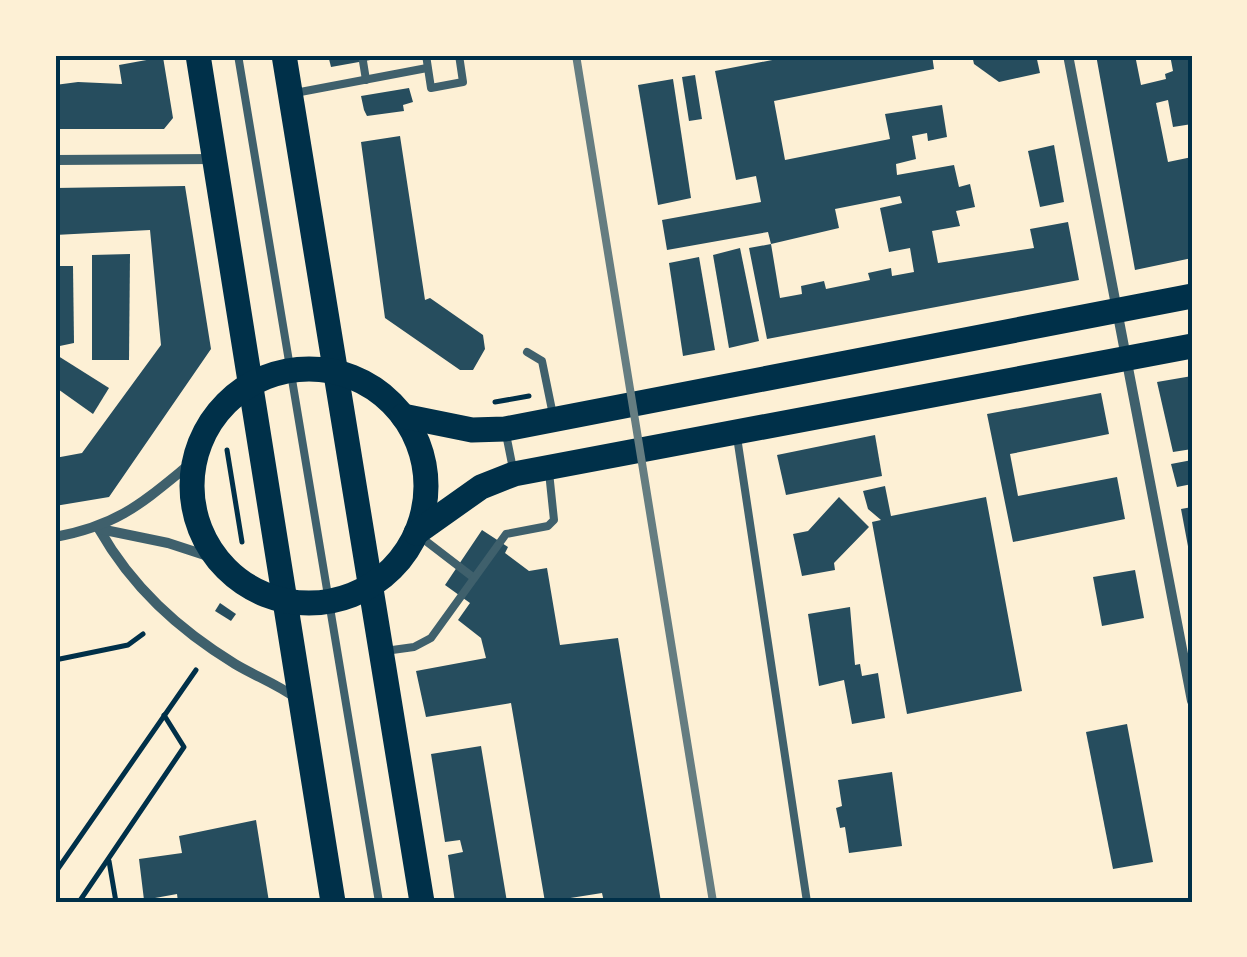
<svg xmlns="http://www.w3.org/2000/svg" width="1247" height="957" font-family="'Zilla Slab',serif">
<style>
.building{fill:#264d5e}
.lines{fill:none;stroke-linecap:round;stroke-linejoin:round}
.path{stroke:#003049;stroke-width:5}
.service{stroke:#3f606c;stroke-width:8}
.minor{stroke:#3f606c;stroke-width:10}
.primary{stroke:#003049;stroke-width:25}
.rail{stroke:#657d81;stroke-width:8}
.neatline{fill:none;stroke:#003049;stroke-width:4}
</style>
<rect width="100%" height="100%" fill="#fdf0d5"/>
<!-- building -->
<g class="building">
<polygon points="328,55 387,55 387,57 331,67"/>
<polygon points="798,55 932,55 934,69 774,101 785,160 890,139 885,114 942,105 947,137 928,141 927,133 912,136 916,159 896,164 897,175 954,165 959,187 970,184 975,207 956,211 960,226 932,231 938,263 1034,248 1030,229 1068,222 1079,280 767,339 749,248 771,244 780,298 802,294 801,286 824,281 826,289 870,280 868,273 891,268 892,276 914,272 910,248 889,252 880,208 902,203 900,196 835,209 839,228 771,244 768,232 667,250 662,220 761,202 756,176 736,180 715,71"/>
<polygon points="972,55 1036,55 1040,73 999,82 974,64"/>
<polygon points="1096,55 1135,55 1141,85 1166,79 1165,74 1173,71 1170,55 1192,56 1192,124 1173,127 1168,100 1156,103 1168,162 1192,157 1192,258 1135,270"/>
<polygon points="163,57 173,118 164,129 55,129 55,85 78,82 122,84 119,65"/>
<polygon points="695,75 702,119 689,121 682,77"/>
<polygon points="673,79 691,198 658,205 638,85"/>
<polygon points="409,88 413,102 403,105 404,111 367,116 364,110 361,96"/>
<polygon points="400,136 425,300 430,298 483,335 485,349 473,370 460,370 385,318 361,142"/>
<polygon points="1054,145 1064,202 1040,207 1028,151"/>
<polygon points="185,186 211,349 109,497 55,506 55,458 82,453 161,345 150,230 55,235 55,188"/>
<polygon points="740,248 759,341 729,348 713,255"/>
<polygon points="130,254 129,360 92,360 92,255"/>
<polygon points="699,257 715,350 683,356 669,263"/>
<polygon points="55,266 73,266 74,343 55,347"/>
<polygon points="55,354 109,388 93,414 55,387"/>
<polygon points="1192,376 1192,449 1173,452 1157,382"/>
<polygon points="1101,393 1109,434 1010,454 1018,496 1117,477 1125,519 1013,542 987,414"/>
<polygon points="875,435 882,476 786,495 777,455"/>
<polygon points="1192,460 1192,484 1177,487 1171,464"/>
<polygon points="885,486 891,516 986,497 1022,691 907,714 872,522 881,520 868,509 863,491"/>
<polygon points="839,497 869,527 834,563 835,570 802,576 793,534 808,531"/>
<polygon points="1192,507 1192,557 1190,557 1181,509"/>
<polygon points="482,530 508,547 505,553 529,571 547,568 560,645 618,638 661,902 604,902 602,893 545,902 511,703 426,717 416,671 486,658 481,638 458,620 470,603 445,585"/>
<polygon points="1135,570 1144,618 1102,626 1093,577"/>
<polygon points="220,603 236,614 231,621 215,611"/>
<polygon points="850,607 855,665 860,664 862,676 878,673 885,718 852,724 844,680 819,686 808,614"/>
<polygon points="1127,724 1153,862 1113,869 1086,732"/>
<polygon points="481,746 507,902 455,902 448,855 463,852 460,840 445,842 431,754"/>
<polygon points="892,772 902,846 849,853 845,827 840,828 836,808 842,806 838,780"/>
<polygon points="256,820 269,902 178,902 177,894 144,900 139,859 182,853 179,836"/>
</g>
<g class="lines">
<!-- path -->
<g class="path">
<polyline points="495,402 529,396"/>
<polyline points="227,450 242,542"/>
<polyline points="55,660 128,645 143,634"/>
<polyline points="109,861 116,902"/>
<polyline points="55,873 196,670"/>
<polyline points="79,902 184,747 164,715"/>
</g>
<!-- service -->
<g class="service">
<polyline points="238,55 379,902"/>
<polyline points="362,55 366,80"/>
<polyline points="426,55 431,88 463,82 459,55"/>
<polyline points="295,93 427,68"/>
<polyline points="527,352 542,361 553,415"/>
<polyline points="506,434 513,469"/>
<polyline points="737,437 807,902"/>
<polyline points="418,535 474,578"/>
<polyline points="385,651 414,647 431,638 506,534 548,526 554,520 549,472"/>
</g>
<!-- minor -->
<g class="minor">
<polyline points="645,55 647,55"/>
<polyline points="1068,55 1192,701"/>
<polyline points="55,160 214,159"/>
<path d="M99 529C132 587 178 629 235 664 255 676 277 684 296 698"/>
<polyline points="100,529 168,543 217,559"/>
<path d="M55 537C121 525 144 501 195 460"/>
</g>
<!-- primary -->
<g class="primary">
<polyline points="198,55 333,902"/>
<polyline points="284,55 422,902"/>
<circle cx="309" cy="486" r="117"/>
<polyline points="403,416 472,430 505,429 1192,296"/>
<polyline points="416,533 481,487 514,474 1192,346"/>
</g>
<!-- rail -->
<polyline class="rail" points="576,55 713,902"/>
</g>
<!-- border -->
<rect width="1247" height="957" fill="none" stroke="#fdf0d5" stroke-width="115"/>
<rect x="58" y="58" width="1132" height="842" class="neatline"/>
</svg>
